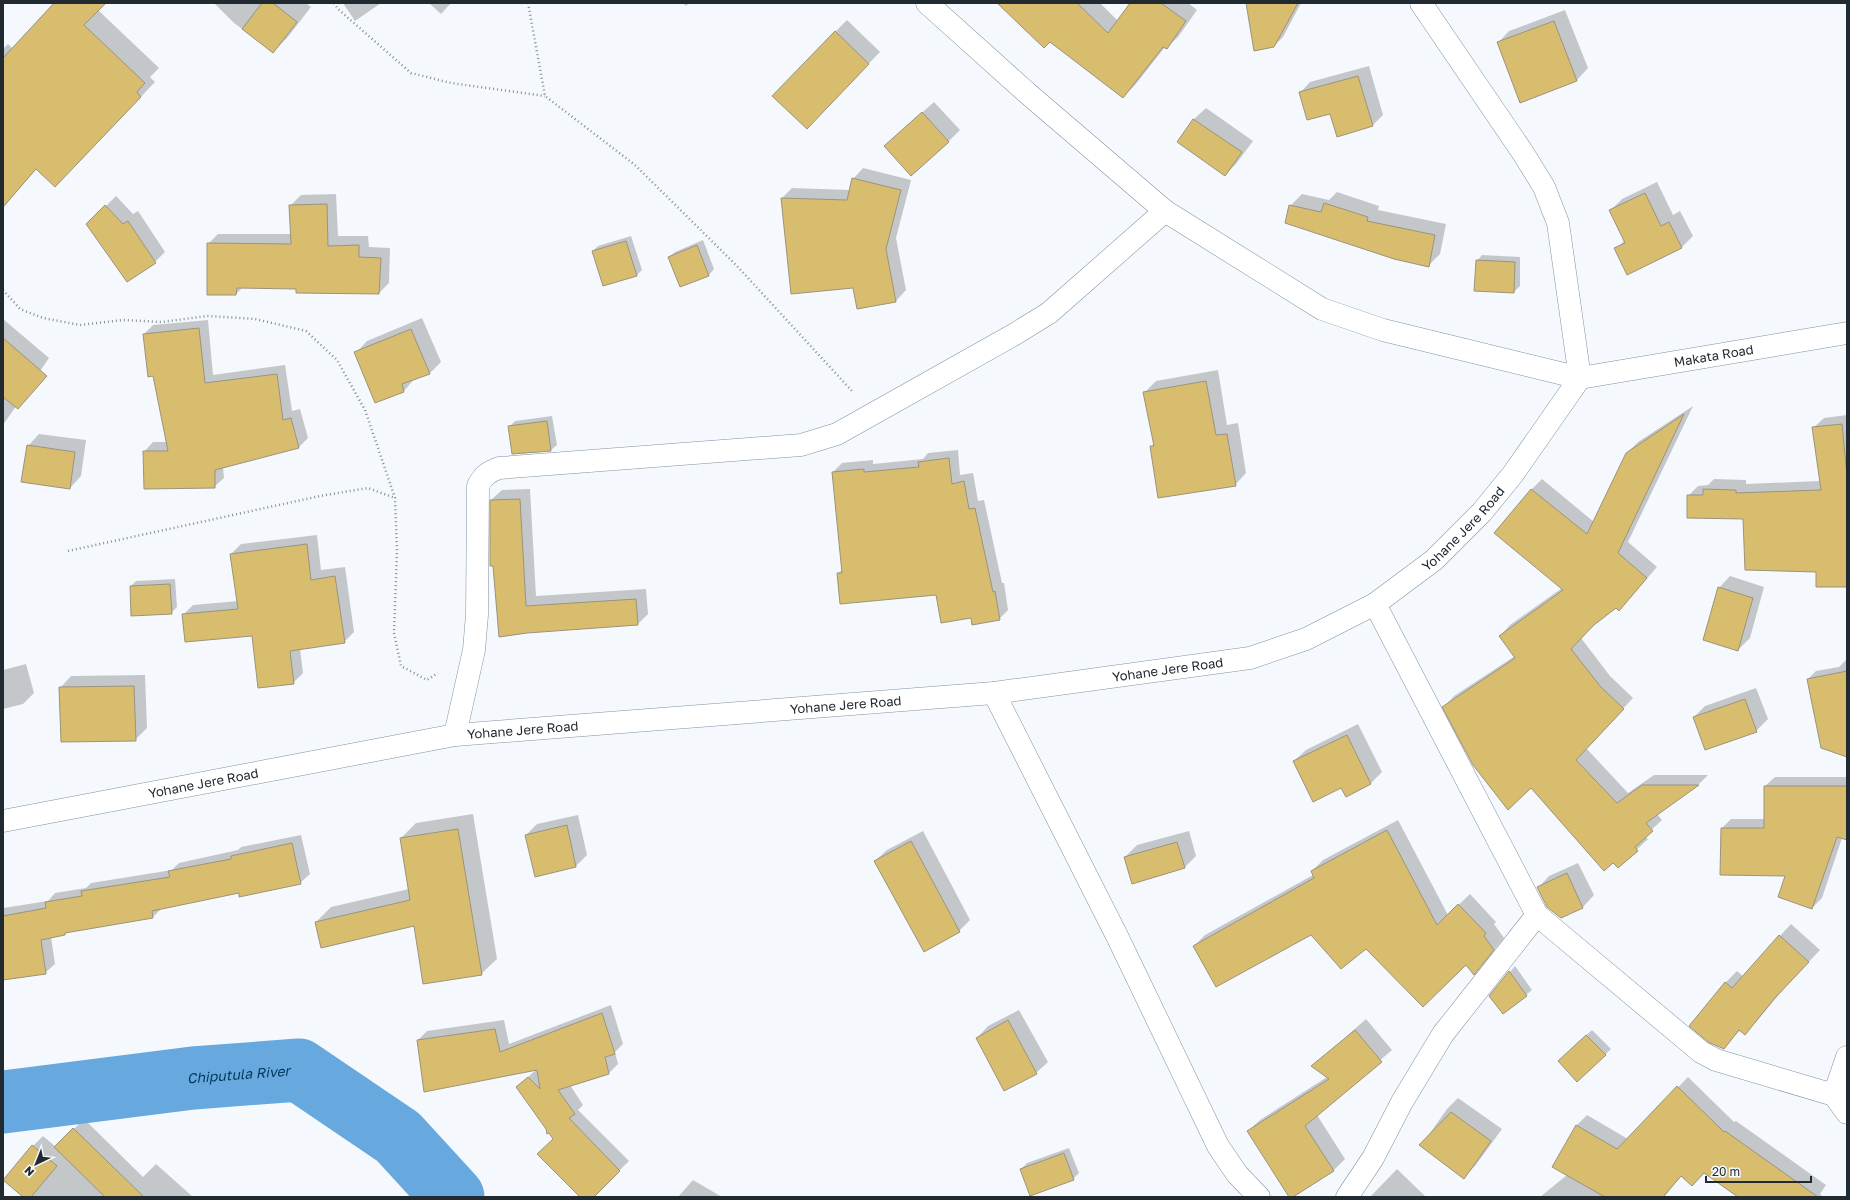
<svg xmlns="http://www.w3.org/2000/svg" width="1850" height="1200" font-family="'Golos Text',sans-serif">
<style>
.shadow{fill:#0003}
.lines{fill:none;stroke-linecap:round;stroke-linejoin:round}
.river{stroke:#67a9df;stroke-width:63}
.building{fill:#d8bd6e;stroke:#9b937d}
.minor-casing{stroke:#7f92a3;stroke-width:23}
.path{stroke:#868d92;stroke-width:2.5;stroke-dasharray:1 3;stroke-linecap:butt}
.minor{stroke:#fff;stroke-width:22}
.labels{text-anchor:middle;stroke-width:3;stroke-linejoin:round;paint-order:stroke}
.street-label{font-size:13px;fill:#222a31;stroke:#f5f9fd}
.water-label{font-size:14px;font-style:italic;fill:#00375a;stroke:#f5f9fd}
</style>
<rect width="100%" height="100%" fill="#f5f9fd"/>
<!-- shadow -->
<g class="shadow">
<polygon points="56,3 105,3 98,10 159,68 150,77 155,82 70,171 37,168 3,208 3,49 8,44 13,49"/>
<polygon points="214,3 306,3 311,7 287,38 273,52 234,23"/>
<polygon points="343,3 381,3 355,21"/>
<polygon points="429,3 451,3 441,14"/>
<polygon points="683,3 689,3 686,6"/>
<polygon points="999,3 1100,3 1118,21 1131,3 1188,3 1197,10 1178,37 1166,48 1165,47 1135,85 1123,97"/>
<polygon points="1247,3 1301,3 1283,37 1274,46"/>
<polygon points="1565,10 1588,68 1577,80 1498,43 1509,31"/>
<polygon points="847,20 880,52 818,116 835,32"/>
<polygon points="1369,66 1383,115 1372,126 1331,113 1300,93 1310,82"/>
<polygon points="934,102 960,130 948,142 897,135"/>
<polygon points="1206,108 1253,141 1236,164 1225,175 1178,142 1194,119"/>
<polygon points="863,168 911,180 896,238 906,290 896,301 782,198 792,188 850,190 853,179"/>
<polygon points="1657,182 1673,215 1680,211 1693,236 1681,248 1616,249 1625,240 1611,210 1622,199"/>
<polygon points="1337,192 1379,206 1378,210 1446,224 1440,254 1428,266 1290,206 1302,194 1329,200"/>
<polygon points="336,194 338,236 368,236 369,247 390,248 389,283 379,293 297,288 243,287 236,294 208,244 218,234 292,234 290,206 301,195"/>
<polygon points="116,196 133,214 138,211 165,252 155,262 88,224"/>
<polygon points="631,236 642,270 637,275 604,285 593,251 598,246"/>
<polygon points="703,240 714,269 709,275 681,286 669,257 675,252"/>
<polygon points="1482,255 1520,257 1520,286 1514,292 1477,261"/>
<polygon points="422,318 441,362 430,373 415,378 404,391 356,353 367,341"/>
<polygon points="3,319 49,358 3,425"/>
<polygon points="208,320 213,375 285,365 292,411 300,409 308,438 299,447 223,467 224,478 214,487 144,452 153,442 168,442 154,375 149,376 144,334 153,325"/>
<polygon points="1218,370 1227,425 1238,423 1246,473 1235,485 1151,447 1154,443 1145,392 1156,381"/>
<polygon points="1693,406 1628,542 1657,567 1629,599 1596,622 1581,638 1610,676 1633,698 1586,748 1628,793 1654,775 1708,775 1699,784 1657,814 1662,820 1645,836 1648,839 1618,867 1444,707 1454,696 1515,656 1500,636 1510,625 1562,588 1531,490 1542,479 1594,522 1627,453 1638,442"/>
<polygon points="1847,415 1847,594 1846,586 1817,571 1744,518 1688,496 1698,486 1708,485 1714,479 1746,480 1746,484 1820,481 1813,428 1824,418"/>
<polygon points="552,416 557,445 551,450 513,453 510,426 515,421"/>
<polygon points="39,434 86,440 81,476 70,488 28,446"/>
<polygon points="958,450 960,475 973,473 978,501 984,500 1002,583 1004,583 1008,610 999,619 972,617 937,594 838,573 843,569 833,472 842,463 873,460 873,464 923,459 928,453"/>
<polygon points="530,489 536,596 646,589 648,614 637,625 527,632 491,500 502,490"/>
<polygon points="317,535 321,570 345,567 354,632 344,642 300,649 303,673 293,683 253,635 183,615 193,605 238,601 231,554 241,544"/>
<polygon points="1730,576 1764,587 1750,638 1738,650 1719,588"/>
<polygon points="175,579 177,607 171,613 131,586 136,581"/>
<polygon points="1847,659 1847,756 1808,679 1816,671 1839,667"/>
<polygon points="26,664 34,693 23,704 3,709 3,670"/>
<polygon points="145,675 147,728 135,740 60,688 71,676"/>
<polygon points="1756,688 1768,719 1756,731 1694,717 1705,706"/>
<polygon points="1358,724 1382,772 1371,783 1346,796 1342,786 1294,761 1306,750"/>
<polygon points="1775,777 1847,777 1847,839 1842,838 1822,898 1812,908 1786,875 1722,828 1731,819 1765,819 1765,786"/>
<polygon points="473,814 497,959 481,974 415,925 316,922 331,907 409,889 401,838 416,823"/>
<polygon points="578,815 587,855 576,866 535,875 526,835 537,824"/>
<polygon points="1398,820 1448,915 1470,894 1496,922 1494,924 1504,938 1474,974 1466,964 1366,947 1311,933 1194,946 1205,935 1313,875 1312,871 1323,860"/>
<polygon points="923,831 970,920 959,931 875,861 887,850"/>
<polygon points="1189,831 1196,856 1185,867 1133,882 1125,857 1137,845"/>
<polygon points="301,835 310,874 300,883 239,892 162,908 153,917 67,932 65,934 51,937 55,964 45,973 3,972 3,908 48,901 55,893 86,888 91,883 172,870 179,863 238,850 241,847"/>
<polygon points="1578,863 1594,895 1583,907 1561,917 1538,888 1549,876"/>
<polygon points="1791,924 1820,950 1786,986 1756,1022 1745,1033 1740,1030 1723,1048 1691,1026 1726,982 1737,971 1743,976"/>
<polygon points="1515,966 1532,990 1526,995 1490,996"/>
<polygon points="611,1005 623,1044 615,1052 618,1064 609,1073 570,1085 583,1105 578,1110 629,1161 593,1197 582,1197 554,1139 517,1087 538,1068 418,1040 427,1031 504,1020 509,1044"/>
<polygon points="1019,1010 1048,1062 1036,1073 977,1038 988,1026"/>
<polygon points="1366,1019 1392,1050 1317,1115 1345,1159 1333,1171 1290,1197 1248,1131 1260,1120 1327,1077 1313,1066"/>
<polygon points="1592,1030 1611,1049 1605,1055 1564,1056"/>
<polygon points="1688,1077 1734,1122 1736,1121 1826,1185 1820,1194 1823,1197 1740,1197 1704,1172 1682,1175 1664,1197 1540,1197 1567,1175 1553,1167 1577,1125 1587,1115 1628,1139"/>
<polygon points="1458,1098 1502,1129 1475,1166 1464,1177 1421,1146 1447,1109"/>
<polygon points="84,1119 143,1177 156,1164 193,1197 24,1197 33,1146 43,1136 56,1147"/>
<polygon points="1069,1148 1079,1173 1073,1179 1021,1169 1027,1163"/>
<polygon points="1397,1169 1426,1197 1370,1197"/>
<polygon points="693,1180 722,1197 678,1197"/>
</g>
<g class="lines">
<!-- river -->
<path class="river" id="s1" d="M3 1102 193 1078 299 1070 398 1137 453 1197"/>
</g>
<!-- building -->
<g class="building">
<polygon points="54,3 106,3 84,25 145,83 137,92 141,97 55,187 36,169 3,207 3,58"/>
<polygon points="262,3 273,3 297,22 273,53 242,29"/>
<polygon points="997,3 1077,3 1108,33 1130,3 1161,3 1186,21 1167,49 1163,47 1123,98 1050,42 1044,48"/>
<polygon points="1246,3 1298,3 1274,47 1254,51"/>
<polygon points="1554,21 1577,81 1520,103 1497,42"/>
<polygon points="835,31 869,64 807,129 772,96"/>
<polygon points="1358,76 1373,126 1337,137 1330,114 1307,120 1299,92"/>
<polygon points="922,112 949,142 911,176 884,146"/>
<polygon points="1193,119 1242,152 1225,176 1177,142"/>
<polygon points="852,178 901,190 886,249 896,302 857,309 853,288 791,294 781,198 847,200"/>
<polygon points="1645,193 1661,226 1669,222 1682,248 1627,275 1614,248 1625,243 1609,210"/>
<polygon points="1324,203 1368,217 1367,221 1435,235 1429,267 1394,259 1285,223 1289,205 1321,212"/>
<polygon points="327,204 328,246 359,245 359,257 381,258 379,294 296,293 296,289 237,288 236,295 207,295 207,243 291,244 289,205"/>
<polygon points="105,205 123,224 128,221 156,263 127,282 86,224"/>
<polygon points="626,241 637,276 603,286 592,251"/>
<polygon points="697,245 709,276 680,287 668,257"/>
<polygon points="1476,260 1515,262 1514,293 1474,291"/>
<polygon points="199,328 205,383 277,374 283,420 291,418 299,448 215,470 215,488 144,489 143,451 168,451 153,376 148,377 143,334"/>
<polygon points="411,329 430,374 402,384 404,392 375,403 354,352"/>
<polygon points="3,338 47,376 18,409 3,397"/>
<polygon points="1206,381 1216,435 1227,434 1236,486 1158,498 1150,446 1154,446 1143,392"/>
<polygon points="1684,414 1618,553 1647,578 1619,611 1616,608 1594,625 1571,649 1600,686 1624,709 1576,760 1617,803 1642,785 1699,785 1646,823 1653,831 1635,847 1638,851 1618,868 1613,863 1604,871 1531,788 1508,810 1473,765 1442,707 1515,658 1499,636 1563,590 1494,533 1531,489 1587,534 1626,453"/>
<polygon points="547,421 551,451 512,454 508,426"/>
<polygon points="1842,424 1847,476 1847,587 1816,587 1816,572 1745,570 1743,519 1687,518 1687,495 1703,495 1703,489 1736,490 1736,493 1821,490 1812,427"/>
<polygon points="27,445 75,452 70,489 21,482"/>
<polygon points="949,458 952,484 964,481 969,509 975,508 993,592 995,591 1000,620 972,625 971,618 941,623 936,595 840,604 837,573 842,573 832,472 864,469 864,472 919,467 918,462"/>
<polygon points="520,499 526,606 636,599 638,625 527,633 499,637 493,566 490,566 490,500"/>
<polygon points="307,544 311,580 335,576 345,643 290,651 294,684 258,688 252,636 185,642 182,614 238,609 230,554"/>
<polygon points="170,584 172,614 131,616 130,586"/>
<polygon points="1718,587 1753,598 1738,651 1703,640"/>
<polygon points="1847,671 1847,757 1821,748 1807,679"/>
<polygon points="134,686 136,741 61,742 59,687"/>
<polygon points="1745,699 1757,732 1705,750 1693,717"/>
<polygon points="1347,735 1371,784 1346,797 1341,788 1313,802 1293,761"/>
<polygon points="1764,786 1847,786 1847,840 1837,837 1812,909 1778,897 1785,876 1720,875 1721,828 1764,828"/>
<polygon points="567,825 576,867 535,877 525,835"/>
<polygon points="458,829 482,975 423,984 414,926 321,948 315,922 410,900 400,838"/>
<polygon points="1387,830 1437,925 1458,904 1486,933 1484,936 1494,950 1474,975 1466,965 1423,1007 1366,949 1341,969 1311,935 1216,987 1193,946 1314,878 1311,871"/>
<polygon points="911,841 960,932 924,952 874,861"/>
<polygon points="1177,842 1185,868 1132,884 1124,857"/>
<polygon points="292,843 301,884 239,897 239,893 152,911 153,918 65,933 65,935 41,940 46,974 3,980 3,916 46,908 45,902 82,896 81,891 170,877 168,871 231,859 231,856"/>
<polygon points="1567,873 1583,908 1561,918 1547,907 1537,887"/>
<polygon points="1779,935 1809,962 1774,999 1745,1035 1739,1030 1724,1049 1708,1042 1689,1026 1725,982 1732,988"/>
<polygon points="1509,971 1527,996 1503,1014 1489,996"/>
<polygon points="602,1013 615,1054 605,1057 609,1074 558,1090 575,1114 569,1118 620,1171 594,1197 580,1197 537,1154 553,1139 549,1133 547,1134 546,1129 516,1087 528,1077 540,1089 537,1070 424,1092 417,1040 495,1029 500,1052"/>
<polygon points="1008,1020 1037,1074 1004,1091 976,1038"/>
<polygon points="1355,1030 1382,1062 1305,1126 1334,1171 1293,1197 1289,1197 1247,1131 1329,1079 1311,1066"/>
<polygon points="1586,1035 1606,1055 1577,1082 1558,1061"/>
<polygon points="1677,1086 1724,1132 1725,1131 1818,1197 1738,1197 1704,1173 1692,1186 1681,1176 1663,1197 1605,1197 1552,1167 1576,1125 1617,1149"/>
<polygon points="1451,1112 1491,1141 1464,1179 1419,1145"/>
<polygon points="73,1128 144,1197 105,1197 54,1147"/>
<polygon points="32,1145 57,1166 31,1197 23,1197 3,1180"/>
<polygon points="1064,1153 1074,1180 1030,1196 1020,1169"/>
</g>
<g class="lines">
<defs>
<g id="minor">
<path id="s2" d="M927 3 1026 92 1165 211 1322 309 1383 330 1580 378 1847 333"/>
<polyline points="1421,3 1523,153 1544,187 1558,223 1580,378"/>
<polyline points="1375,604 1537,915 1701,1052 1716,1060 1834,1095"/>
<polyline points="994,693 1118,938 1218,1146 1237,1174 1259,1197"/>
<path d="M455 735 474 650 477 615 478 486C483 476 488 472 499 468L801 445 837 434 1015 334 1049 313 1165 211"/>
<path id="s3" d="M3 821 455 735 994 693 1250 658 1306 639 1375 604 1434 560 1482 512 1513 474 1580 378"/>
<polyline points="1847,1057 1834,1095 1847,1113"/>
<polyline points="1347,1197 1373,1158 1402,1102 1443,1034 1537,915"/>
</g>
</defs>
<!-- minor casing -->
<use href="#minor" class="minor-casing"/>
<!-- path -->
<g class="path">
<polyline points="334,3 338,9 411,73 451,83 545,96"/>
<polyline points="528,3 545,96 635,165 737,266 852,391"/>
<polyline points="3,290 20,309 43,318 80,325 123,320 162,322 207,316 255,319 306,331 337,360 365,410 395,498 397,551 394,633 401,666 427,680 438,673"/>
<polyline points="68,551 320,496 368,488 395,498"/>
</g>
<!-- minor -->
<use href="#minor" class="minor"/>
</g>
<g class="labels">
<!-- street labels -->
<g class="street-label">
<text dy="5" stroke="none"><textPath href="#s2" startOffset="904">Makata Road</textPath></text>
<text dy="5" stroke="none"><textPath href="#s3" startOffset="1512">Yohane Jere Road</textPath></text>
<text dy="5" stroke="none"><textPath href="#s3" startOffset="1176">Yohane Jere Road</textPath></text>
<text dy="5" stroke="none"><textPath href="#s3" startOffset="852">Yohane Jere Road</textPath></text>
<text dy="5" stroke="none"><textPath href="#s3" startOffset="528">Yohane Jere Road</textPath></text>
<text dy="5" stroke="none"><textPath href="#s3" startOffset="204">Yohane Jere Road</textPath></text>
</g>
<!-- water labels -->
<g class="water-label">
<text dy="5" stroke="none"><textPath href="#s1" startOffset="237">Chiputula River</textPath></text>
</g>
</g>
<!-- border -->
<rect width="1850" height="1200" fill="none" stroke="#222a31" stroke-width="8"/>
<!-- north arrow -->
<g transform="translate(36 1164) rotate(223)" stroke="#f5f9fd" stroke-width="3" paint-order="stroke">
<path d="M0-3L7 15L0 10L-7 15Z" fill="#222a31"/>
<text y="-6" font-size="11" font-weight="bold" text-anchor="middle" fill="#222a31">N</text>
</g>
<!-- scale -->
<path d="M1706 1176v6h105v-6" fill="none" stroke="#222a31" stroke-width="2"/>
<text x="1712" y="1176" font-size="12" fill="#222a31" stroke="#f5f9fd" stroke-width="3" paint-order="stroke">20 m</text>
</svg>
